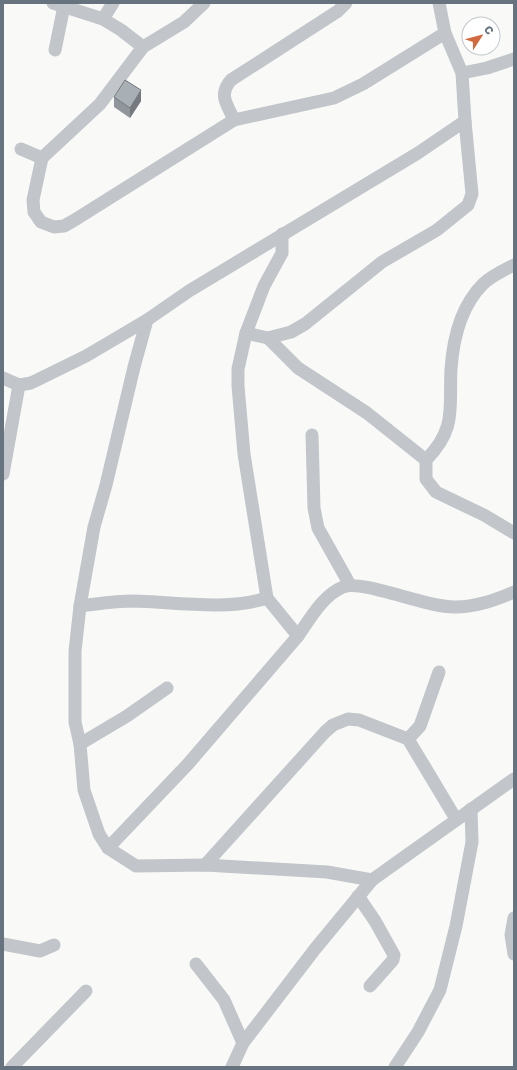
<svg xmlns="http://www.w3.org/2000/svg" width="517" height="1070" font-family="'Golos Text',sans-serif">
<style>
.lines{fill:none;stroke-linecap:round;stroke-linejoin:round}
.minor{stroke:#c2c5c9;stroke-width:13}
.wall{fill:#90969c}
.shaded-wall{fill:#767a7f}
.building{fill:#a8afb5;stroke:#767a7f}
</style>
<rect width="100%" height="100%" fill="#f9faf8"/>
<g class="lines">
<!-- minor -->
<g class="minor">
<polyline points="53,3 103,19 121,30 143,47 100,104 42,158 33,200 34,212 41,222 54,227 64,226 73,221 234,120 334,98 363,84 445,33"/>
<polyline points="103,19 113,3"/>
<polyline points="143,47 184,22 204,3"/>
<polyline points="55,50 64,6"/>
<polyline points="462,73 487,68 514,59"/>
<path d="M234 120C227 104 218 95 231 80L338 11 346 3"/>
<polyline points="21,149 42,158"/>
<path d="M282 234V253L264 286 246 333 238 369V386L244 454 267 598 298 636C310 619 323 595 343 587 362 579 427 608 455 607 476 607 495 600 514 592"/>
<path d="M514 265C504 270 491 276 483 284 461 306 453 340 451 369 449 409 457 428 426 460V479L436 492 484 515 514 533"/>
<polyline points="246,333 268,338 291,332 305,324 382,262 437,230 468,205 472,194 465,121"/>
<polyline points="268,338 298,368 367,413 426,460"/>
<polyline points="3,378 19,385 31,383 86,356 147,320"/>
<polyline points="312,435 314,508 318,528 350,585"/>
<polyline points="3,474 19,385"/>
<path d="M80 606C98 604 115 601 133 601 174 602 228 611 267 598"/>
<polyline points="408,739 420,726 439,672"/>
<polyline points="80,744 127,716 167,688"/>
<polyline points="108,848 188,764 298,636"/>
<polyline points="205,865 325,732 333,725 348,719 359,720 408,739 456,819"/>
<polyline points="372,880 327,872 205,865 136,866 108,848 99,834 84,790 80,744 75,722 75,651 80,606 94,527 106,485 134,367 147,320 189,291 418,153 465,121 462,73 445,33 439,3"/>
<polyline points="358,896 375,921 394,955 393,960 370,986"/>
<polyline points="514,918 511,935 514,954"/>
<polyline points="3,944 40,951 54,945"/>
<polyline points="196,964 224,1000 243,1043"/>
<polyline points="12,1067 86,991"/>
<polyline points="232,1067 243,1043 315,949 372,880 514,779"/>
<polyline points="395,1067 418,1032 440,990 456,926 472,842 471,809"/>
</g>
</g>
<!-- wall -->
<polygon class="wall" points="114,97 141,101 130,118 114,107"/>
<!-- shaded-wall -->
<polygon class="shaded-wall" points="141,90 141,101 130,118 130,108"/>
<!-- building -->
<polygon class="building" points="125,80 141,90 130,108 114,97"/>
<!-- border -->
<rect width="517" height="1070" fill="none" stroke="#677480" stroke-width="8"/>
<!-- north arrow -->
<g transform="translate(481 36) rotate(54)"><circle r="19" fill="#ffffff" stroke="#c2c7cc"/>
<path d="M0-3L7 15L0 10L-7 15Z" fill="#d2693f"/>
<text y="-6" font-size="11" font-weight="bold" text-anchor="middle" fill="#677480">С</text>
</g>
</svg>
